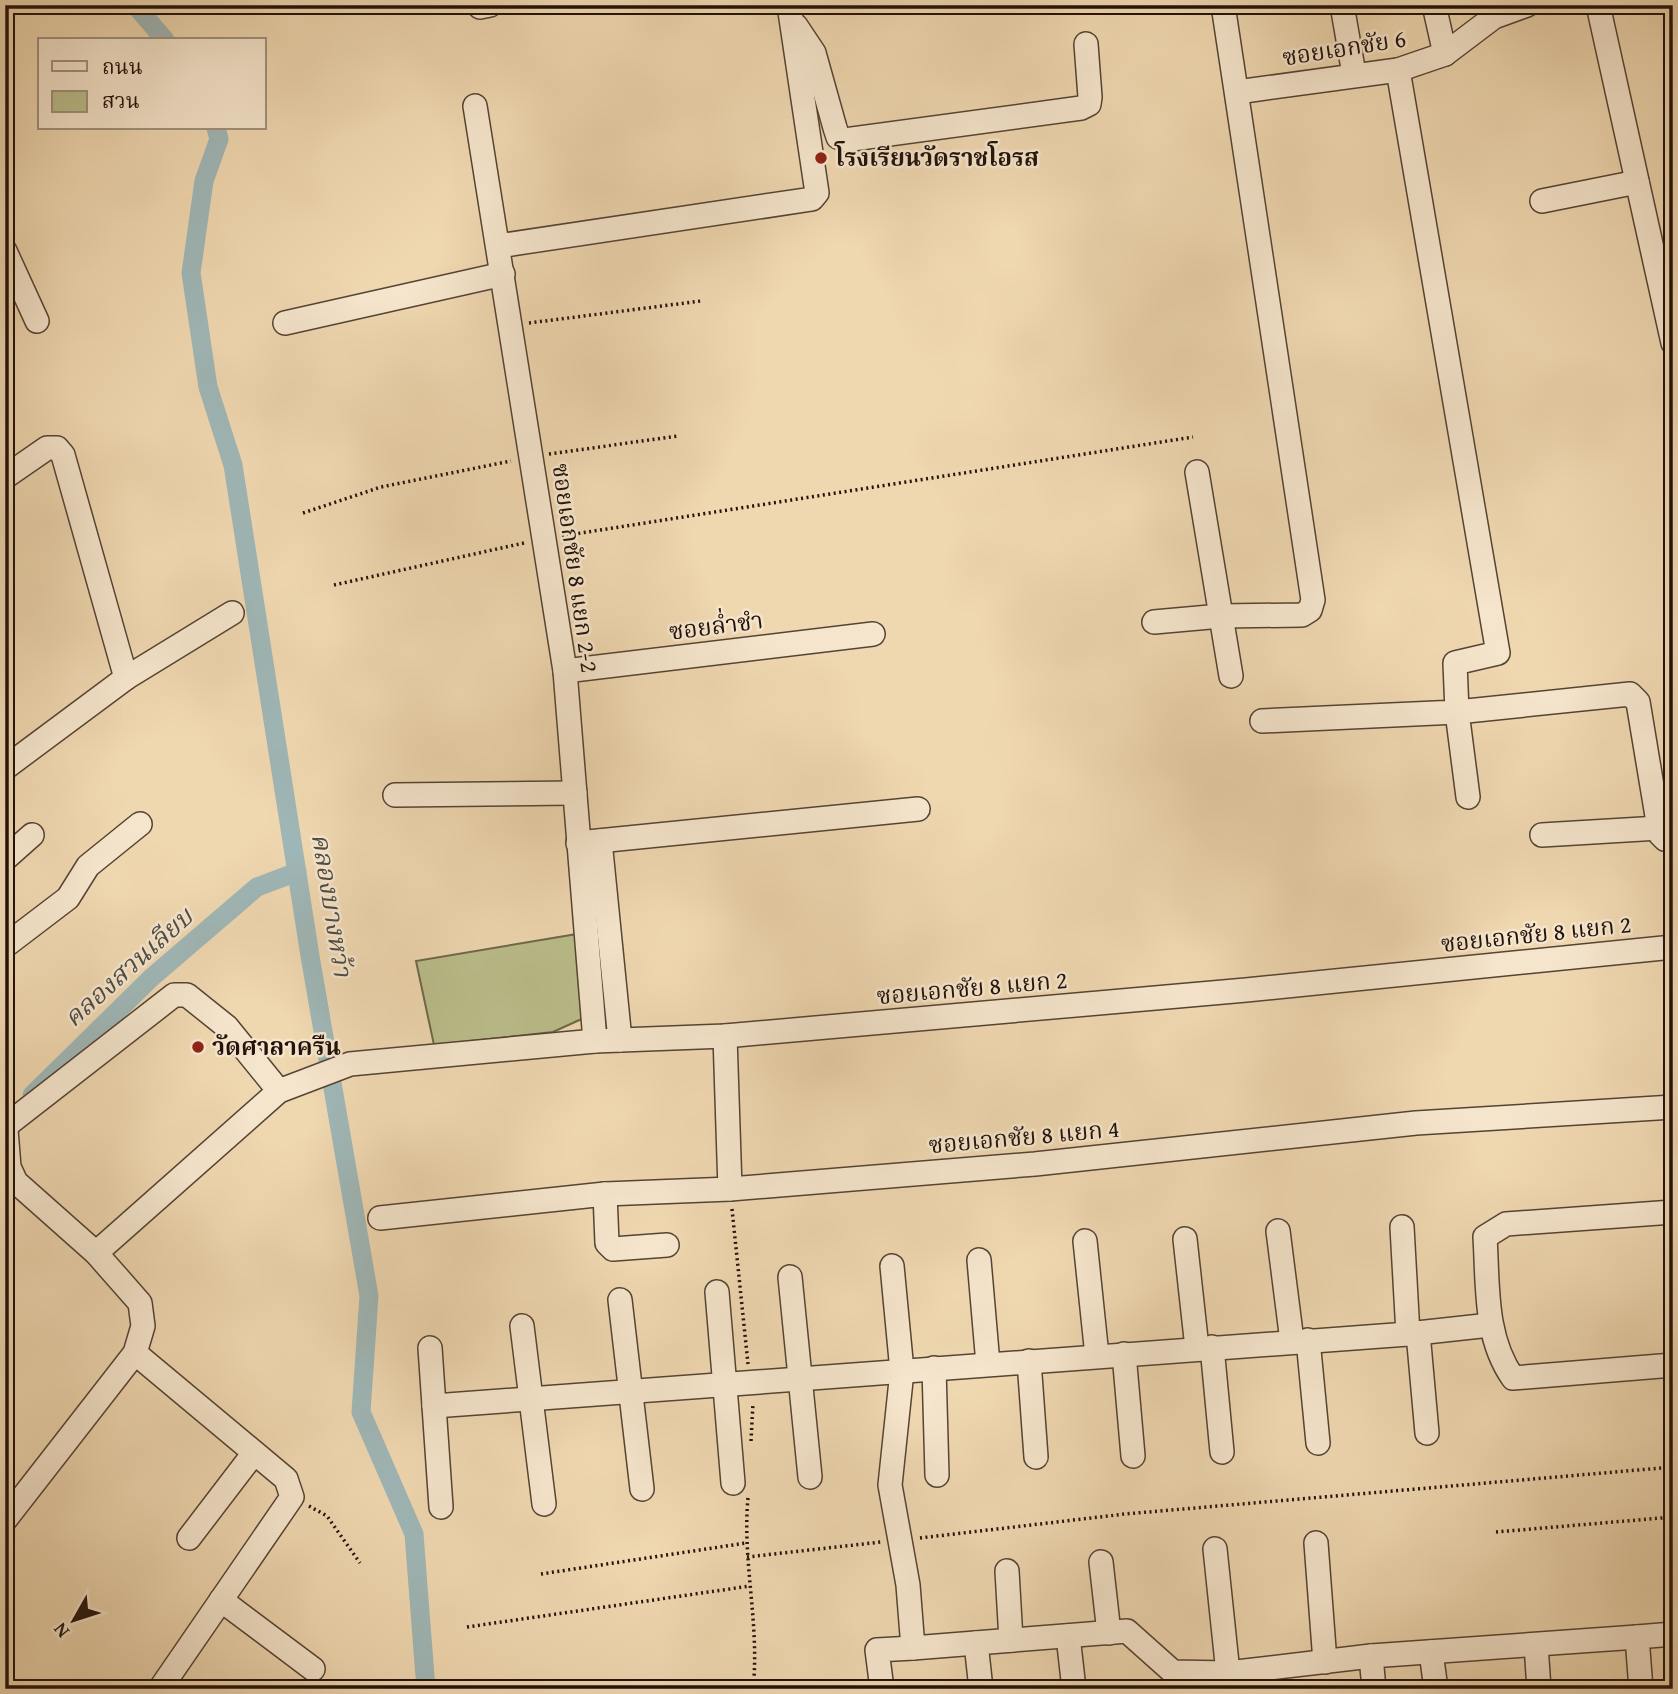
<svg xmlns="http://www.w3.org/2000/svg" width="1678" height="1694" font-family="'Gentium Book Plus','Noto Serif Thai',serif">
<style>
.green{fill:#babe8b;stroke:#6e684b;stroke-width:2}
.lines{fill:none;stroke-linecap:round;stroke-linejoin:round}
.canal{stroke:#9fb7b7;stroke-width:19}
.minor-casing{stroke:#554334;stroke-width:26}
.path{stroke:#22120b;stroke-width:3.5;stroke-dasharray:2 3.5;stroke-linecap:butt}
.minor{stroke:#f5e5cc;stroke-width:23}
.poi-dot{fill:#8f2418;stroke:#f5e5cc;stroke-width:2.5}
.labels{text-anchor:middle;stroke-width:5;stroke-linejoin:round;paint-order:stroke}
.street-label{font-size:24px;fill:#22120b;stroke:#f5e5cc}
.poi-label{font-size:24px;font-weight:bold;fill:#22120b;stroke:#f5e5cc;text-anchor:start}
.water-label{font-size:26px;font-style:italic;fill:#4e4c47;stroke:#f5e5cc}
</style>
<rect width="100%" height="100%" fill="#efd7b0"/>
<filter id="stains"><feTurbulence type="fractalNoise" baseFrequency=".00286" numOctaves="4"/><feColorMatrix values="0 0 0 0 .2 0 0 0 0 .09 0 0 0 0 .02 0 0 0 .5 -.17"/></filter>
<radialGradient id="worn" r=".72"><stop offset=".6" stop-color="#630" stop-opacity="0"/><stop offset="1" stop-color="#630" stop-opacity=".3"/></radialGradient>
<!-- green -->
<polygon class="green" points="583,933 586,1017 553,1032 434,1045 416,961"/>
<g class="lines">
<!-- canal -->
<g class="canal">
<polyline points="135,5 165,40"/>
<polyline points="216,128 219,139 204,181 191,273 208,387 233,465 310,956 369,1296 361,1412 414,1534 426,1689"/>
<polyline points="32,1095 151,978 257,887 297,872"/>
</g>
<defs>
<g id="minor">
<polyline points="1342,5 1354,74"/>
<polyline points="1434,5 1445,54"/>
<polyline points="1598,5 1673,343"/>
<polyline points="480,7 490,5"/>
<polyline points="796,26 814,53 835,128 838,137 845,140 1081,108 1089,104 1090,97 1086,44"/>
<polyline points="1237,92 1398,70 1445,54 1494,17 1527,5"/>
<polyline points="475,106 565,671 595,1041"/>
<polyline points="1542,201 1637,182"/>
<polyline points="498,246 812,199 817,193 789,5"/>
<polyline points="5,251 37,321"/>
<polyline points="285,323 503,274"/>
<polyline points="1197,472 1231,676"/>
<polyline points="5,477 47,448 57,448 63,455 126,678"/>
<polyline points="1154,622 1221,616 1302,615 1310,610 1313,600 1223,5"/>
<polyline points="565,671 873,634"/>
<polyline points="1262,721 1457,712 1455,663 1498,653 1398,70"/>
<polyline points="5,768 126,678 232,613"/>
<polyline points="395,795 575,793"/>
<polyline points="1468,797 1457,712 1630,694 1638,702 1660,834 1665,839 1673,837"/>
<polyline points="1542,835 1659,828"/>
<polyline points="600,841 620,1040"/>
<polyline points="578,843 918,809"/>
<polyline points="5,859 32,835"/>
<polyline points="5,946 68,898 88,866 140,824"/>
<polyline points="725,1036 730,1189"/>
<polyline points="5,1117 9,1167 16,1182 96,1253 140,1303 143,1326 135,1353 5,1520"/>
<polyline points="7,1125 174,995 187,995 227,1027 279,1091"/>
<polyline points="605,1194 607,1243 613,1249 667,1245"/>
<path d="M1673 1212 1506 1224 1485 1237C1488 1284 1484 1337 1513 1378L1673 1365"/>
<polyline points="380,1218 605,1194 730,1189 1035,1164 1416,1123 1673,1107"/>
<polyline points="1402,1227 1408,1334"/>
<polyline points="1278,1231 1292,1341"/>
<polyline points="1185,1239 1197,1348"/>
<polyline points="1085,1241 1097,1356"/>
<polyline points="96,1253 279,1091 350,1064 595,1041 725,1036 1246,990 1673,947"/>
<polyline points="979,1260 988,1364"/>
<polyline points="892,1266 902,1371 890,1485 908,1585 913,1648 1127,1631 1173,1672 1228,1673 1371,1656 1637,1637"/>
<polyline points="790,1277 810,1477"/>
<polyline points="717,1292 733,1483"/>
<polyline points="620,1300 642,1489"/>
<polyline points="522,1326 544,1504"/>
<polyline points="1418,1333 1427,1433"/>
<polyline points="1308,1340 1318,1443"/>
<polyline points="1212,1347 1222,1452"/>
<polyline points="430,1348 441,1507"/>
<polyline points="135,1353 286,1479 292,1497 160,1689"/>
<polyline points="1124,1354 1133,1456"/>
<polyline points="1029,1361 1036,1457"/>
<polyline points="934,1368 937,1475"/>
<polyline points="434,1406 1408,1334 1490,1325"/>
<polyline points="189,1538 254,1453"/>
<polyline points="1316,1543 1325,1662"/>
<polyline points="1215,1549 1228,1673"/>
<polyline points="1101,1562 1109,1633"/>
<polyline points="1007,1571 1011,1640"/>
<polyline points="221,1600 313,1669"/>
<polyline points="1068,1636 1074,1689"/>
<polyline points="976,1643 981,1689"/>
<polyline points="1536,1645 1539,1689"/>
<polyline points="1431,1652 1436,1689"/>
<polyline points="1371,1656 1374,1689"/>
<polyline points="882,1689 877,1650 913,1648"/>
<polyline points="1641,1689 1637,1637 1673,1634"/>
</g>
</defs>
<!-- minor casing -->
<use href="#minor" class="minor-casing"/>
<!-- path -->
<g class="path">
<polyline points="529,323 701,301"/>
<polyline points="549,454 678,436"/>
<polyline points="303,513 381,487 511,461"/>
<polyline points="562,536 1193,437"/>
<polyline points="334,585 524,543"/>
<polyline points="732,1209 748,1364"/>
<polyline points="751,1441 753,1403"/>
<path d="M748 1498C742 1561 760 1625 753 1689"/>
<polyline points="309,1506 327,1516 360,1563"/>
<polyline points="1496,1532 1673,1517"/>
<polyline points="920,1538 1125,1514 1673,1467"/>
<polyline points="747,1557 881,1542"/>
<polyline points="541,1574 746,1543"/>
<polyline points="467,1627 750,1586"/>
</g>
<!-- minor -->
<use href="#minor" class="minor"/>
</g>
<!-- markers -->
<g class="poi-dot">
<circle cx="821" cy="158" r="7"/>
<circle cx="198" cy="1047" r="7"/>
</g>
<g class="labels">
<!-- street labels -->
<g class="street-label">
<text transform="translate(1344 48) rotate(-9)" y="8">ซอยเอกชัย 6</text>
<text transform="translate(575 568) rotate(82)" y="8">ซอยเอกชัย 8 แยก 2-2</text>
<text transform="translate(716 626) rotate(-7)" y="8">ซอยล่ำชำ</text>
<text transform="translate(1536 934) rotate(-6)" y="8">ซอยเอกชัย 8 แยก 2</text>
<text transform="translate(972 988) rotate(-5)" y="8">ซอยเอกชัย 8 แยก 2</text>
<text transform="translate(1024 1137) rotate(-5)" y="8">ซอยเอกชัย 8 แยก 4</text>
</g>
<!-- poi labels -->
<g class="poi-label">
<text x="835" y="166">โรงเรียนวัดราชโอรส</text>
<text x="212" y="1055">วัดศาลาครืน</text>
</g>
<!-- water labels -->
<g class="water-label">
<text transform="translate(332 905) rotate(81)" y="9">คลองบางหว้า</text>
<text transform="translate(128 967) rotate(-42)" y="9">คลองสวนเลียบ</text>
</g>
</g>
<!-- margin -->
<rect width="1678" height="1694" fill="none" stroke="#efd7b0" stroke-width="28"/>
<rect x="7" y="7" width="1664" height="1680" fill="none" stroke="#22120b" stroke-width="3.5"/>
<rect x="14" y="14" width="1650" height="1666" fill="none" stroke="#22120b" stroke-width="2"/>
<!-- legend -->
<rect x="38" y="38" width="228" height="91" fill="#f5e5cc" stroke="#a1917f" stroke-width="2"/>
<rect x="52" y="61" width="35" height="10" fill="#f5e5cc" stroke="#a1917f" stroke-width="2"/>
<text x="102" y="74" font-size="21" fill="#22120b">ถนน</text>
<rect x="52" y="91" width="35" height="21" fill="#babe8b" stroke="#a1917f" stroke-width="2"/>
<text x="102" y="108" font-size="21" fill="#22120b">สวน</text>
<!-- north arrow -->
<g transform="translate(74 1620) rotate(231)" stroke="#f5e5cc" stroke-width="5" paint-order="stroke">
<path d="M0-5L12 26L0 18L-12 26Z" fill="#22120b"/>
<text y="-10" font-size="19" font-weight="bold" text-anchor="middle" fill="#22120b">N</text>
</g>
<rect width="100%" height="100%" filter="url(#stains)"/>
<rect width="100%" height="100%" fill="url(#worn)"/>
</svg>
